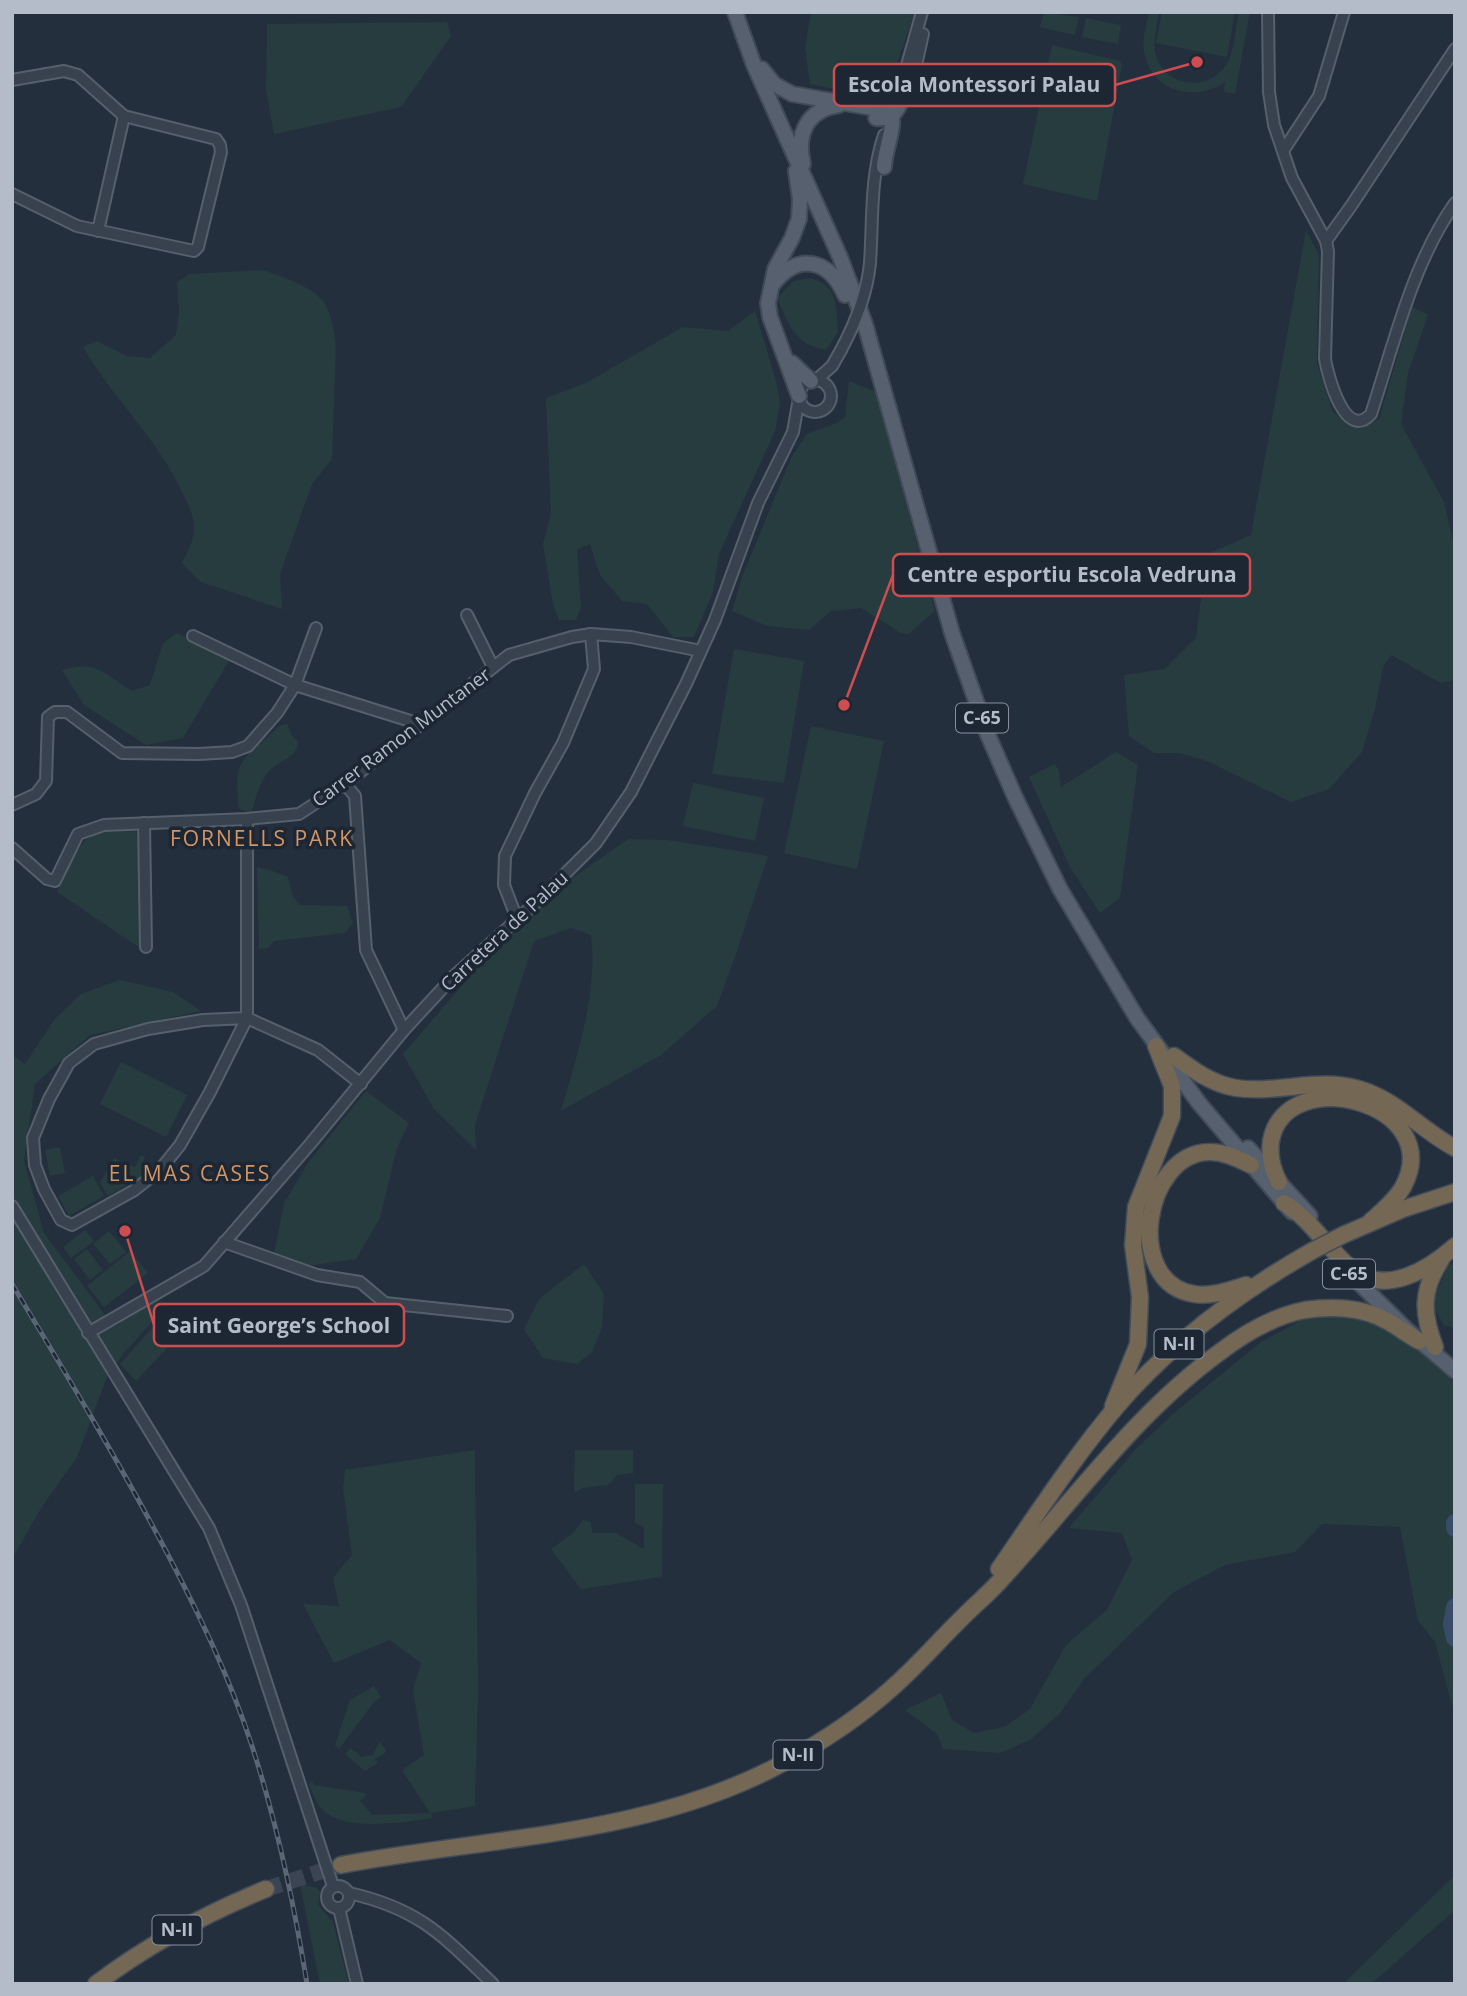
<svg xmlns="http://www.w3.org/2000/svg" width="1467" height="1996" font-family="'Open Sans',sans-serif">
<style>
.green{fill:#263c3f}
.lines{fill:none;stroke-linecap:round;stroke-linejoin:round}
.river{stroke:#394c67;stroke-width:18}
.highway-tunnel{stroke:#3a4453;stroke-width:16;stroke-dasharray:16 8;stroke-linecap:butt}
.minor-casing{stroke:#565f6c;stroke-width:14}
.major-casing{stroke:#414a57;stroke-width:18}
.highway-casing{stroke:#434c59;stroke-width:19}
.minor{stroke:#38414e;stroke-width:10}
.major{stroke:#56606e;stroke-width:14}
.highway{stroke:#746855;stroke-width:16}
.rail-casing{stroke:#5a6575;stroke-width:5}
.rail{stroke:#1d2633;stroke-width:2.5;stroke-dasharray:8;stroke-linecap:butt}
.minor-bridge-casing{stroke:#565f6c;stroke-width:14;stroke-linecap:butt}
.highway-bridge-casing{stroke:#434c59;stroke-width:19;stroke-linecap:butt}
.minor-bridge{stroke:#38414e;stroke-width:10}
.highway-bridge{stroke:#746855;stroke-width:16}
.labels{text-anchor:middle;stroke-width:7;stroke-linejoin:round;paint-order:stroke}
.shield{fill:#1d2633;stroke:#878f9c;stroke-width:2}
.shield-label{font-size:18px;font-weight:bold;fill:#b4bcc9}
.street-label{font-size:19px;fill:#b4bcc9;stroke:#1d2633}
.neighbourhood-label{font-size:21px;letter-spacing:2px;fill:#d59563;stroke:#1d2633}
.leader{fill:none;stroke:#ce4d50;stroke-width:2.5}
.callout-dot{fill:#ce4d50;stroke:#1d2633;stroke-width:2.5}
.callout{fill:#1d2633;stroke:#ce4d50;stroke-width:2.5}
.callout-label{font-size:21px;text-anchor:middle;font-weight:bold;fill:#b4bcc9}
</style>
<rect width="100%" height="100%" fill="#242f3e"/>
<!-- green -->
<g class="green">
<polygon points="811,12 915,12 883,103 840,90 810,84 805,48"/>
<polygon points="1044,12 1079,17 1075,35 1040,27"/>
<path d="M1149 12H1159C1157 26 1152 42 1156 56 1165 86 1208 93 1226 65 1235 51 1235 29 1239 12H1250L1235 94 1224 92 1225 82C1197 102 1154 93 1145 56 1141 42 1146 26 1149 12Z"/>
<polygon points="1162,12 1235,12 1227,57 1156,43"/>
<polygon points="1086,18 1121,25 1118,44 1082,37"/>
<polygon points="447,22 451,36 401,107 274,134 266,90 267,24"/>
<polygon points="1052,45 1120,61 1122,65 1097,201 1023,184"/>
<polygon points="1306,230 1319,255 1317,364 1333,412 1359,429 1379,419 1412,307 1428,315 1408,373 1401,424 1444,502 1455,549 1455,680 1441,683 1391,655 1383,667 1375,709 1362,752 1329,789 1291,802 1207,761 1180,753 1154,753 1129,736 1124,675 1165,669 1196,638 1207,554 1251,535"/>
<path d="M263 270C280 276 311 286 322 300 331 310 335 335 336 347L332 459 312 484 280 574 282 609 201 582 182 563C188 551 194 541 194 527 194 514 185 498 179 486 154 435 112 397 83 347L97 341 127 356 150 358 176 335 179 312 177 282 189 274Z"/>
<path d="M810 278C839 285 836 307 838 332L826 350C794 344 789 325 777 298L794 281Z"/>
<polygon points="755,311 776,381 780,403 775,431 719,554 713,592 694,637 673,637 647,604 622,601 600,575 590,544 577,550 581,608 576,620 559,620 553,604 543,544 551,514 546,398 586,383 683,327 728,331"/>
<polygon points="849,381 876,392 935,611 908,634 901,633 861,608 831,611 809,630 767,626 732,611 742,577 792,456 807,434 837,423 845,417"/>
<path d="M177 633 230 659 183 738 146 745 84 705 62 670C99 660 102 673 132 691L150 685 163 643Z"/>
<polygon points="734,649 804,661 784,783 712,774"/>
<path d="M287 724 293 738 298 740C299 758 279 760 269 771 259 782 256 799 251 813L239 809C232 755 245 760 279 726Z"/>
<polygon points="811,726 884,741 857,869 784,853"/>
<polygon points="1116,752 1138,765 1120,898 1100,913 1070,867 1029,777 1055,764 1059,771 1061,787"/>
<polygon points="693,783 764,798 755,841 683,826"/>
<path d="M136 831 140 853 141 946H137L57 892C66 874 76 840 97 834 108 830 124 832 136 831Z"/>
<path d="M628 839 668 840 768 856 735 957 717 1006 661 1055 561 1111C577 1055 598 994 591 935L571 928 534 941 475 1125 476 1150 434 1109 403 1054 527 910Z"/>
<polygon points="257,867 270,870 288,877 293,897 300,905 347,906 353,923 345,933 274,941 268,948 259,949"/>
<polygon points="120,980 173,992 201,1011 90,1035 35,1084 24,1161 44,1233 114,1327 156,1299 166,1306 123,1354 107,1377 77,1457 41,1508 12,1559 12,1055 25,1064 55,1019 81,994"/>
<polygon points="121,1062 187,1095 166,1137 100,1104"/>
<polygon points="366,1091 409,1123 397,1148 380,1218 356,1259 299,1267 274,1254 284,1203 308,1163"/>
<polygon points="60,1147 65,1173 50,1176 45,1150"/>
<polygon points="141,1155 145,1157 143,1161 150,1168 147,1173 108,1196 100,1183 114,1158 135,1167"/>
<polygon points="93,1176 104,1196 69,1216 58,1196"/>
<polygon points="85,1230 94,1241 71,1258 63,1247"/>
<polygon points="109,1231 126,1252 110,1264 93,1244"/>
<polygon points="87,1249 103,1270 90,1280 74,1259"/>
<polygon points="130,1251 148,1273 104,1307 87,1286"/>
<polygon points="1455,1261 1455,1328 1444,1325 1432,1304 1447,1268"/>
<polygon points="584,1264 604,1294 602,1327 592,1352 577,1364 543,1358 524,1329 540,1298"/>
<polygon points="173,1305 194,1319 136,1381 120,1364"/>
<path d="M1309 1316C1332 1316 1359 1316 1380 1326 1409 1340 1431 1363 1455 1383V1716L1435 1642 1418 1621 1400 1527 1322 1524 1295 1552 1225 1565 1174 1592 1085 1678 1060 1713 1030 1740 1000 1753 943 1749 937 1734 905 1710 941 1693 952 1720 974 1733 1004 1727 1030 1709 1066 1645 1107 1610 1132 1560 1122 1533 1069 1528 1135 1450 1174 1413 1261 1342Z"/>
<path d="M475 1450 478 1690 475 1806 431 1813 433 1818C403 1822 344 1833 322 1809 316 1804 313 1793 309 1785L312 1781 314 1785 365 1793 366 1796 360 1801 372 1815 430 1813 402 1770 424 1755 413 1690 421 1663 390 1640 334 1663 303 1604 339 1606 333 1578 352 1555 343 1489 345 1470Z"/>
<polygon points="575,1450 633,1450 633,1473 617,1475 608,1485 583,1488 574,1493"/>
<polygon points="635,1484 663,1484 662,1577 581,1589 551,1549 573,1533 583,1520 591,1522 592,1533 616,1533 644,1549 644,1527 635,1523"/>
<polygon points="374,1686 381,1697 374,1702 339,1749 335,1745 350,1700"/>
<polygon points="379,1742 386,1749 385,1753 375,1759 378,1763 365,1771 345,1754 351,1748 361,1757 373,1755"/>
<polygon points="1455,1875 1455,1910 1371,1984 1343,1984"/>
<polygon points="300,1884 317,1888 320,1893 318,1905 333,1922 349,1984 320,1984"/>
</g>
<g class="lines">
<!-- river -->
<g class="river">
<polyline points="1455,1523 1455,1528"/>
<polyline points="1455,1607 1452,1624 1455,1638"/>
</g>
<!-- highway-tunnel -->
<polyline class="highway-tunnel" points="266,1889 341,1865"/>
<defs>
<g id="minor">
<path d="M1268 12 1269 92 1274 125 1292 178 1326 241 1328 251 1325 359C1328 376 1345 442 1371 414 1394 344 1412 264 1455 203"/>
<polyline points="12,80 64,71 78,75 124,116 216,139 220,145 221,152 198,247 194,251 77,226 12,194"/>
<polyline points="912,83 923,34"/>
<polyline points="900,90 922,12"/>
<polyline points="1283,151 1319,96 1344,12"/>
<polyline points="98,231 124,116"/>
<polyline points="1326,241 1351,206 1455,49"/>
<path d="M870 263C873 219 870 177 884 135"/>
<circle cx="815" cy="396" r="16"/>
<polyline points="815,381 832,366 841,350"/>
<polyline points="467,615 493,667"/>
<polyline points="193,636 295,685 420,724"/>
<polyline points="345,784 355,796 366,950 404,1030"/>
<polyline points="12,805 36,794 46,781 48,717 55,712 67,712 122,753 199,754 232,752 248,746 277,713 295,685 316,628"/>
<polyline points="247,819 247,1018 210,1092 180,1145 159,1171 133,1191 72,1225 61,1220 44,1189 35,1165 33,1138 49,1099 69,1063 94,1044 148,1029 203,1020 247,1018 318,1050 361,1084"/>
<polyline points="144,823 146,947"/>
<polyline points="12,848 47,879 55,881 78,834 104,825 247,819 299,814 345,784 509,655 572,637 591,634 631,637 701,651"/>
<polyline points="517,919 504,885 505,856 535,793 563,743 594,669 591,634"/>
<polyline points="12,1206 209,1528 241,1605 333,1886"/>
<polyline points="224,1242 317,1275 360,1282 385,1303 507,1316"/>
<polyline points="88,1333 204,1266 311,1143 404,1030 454,976 541,898 596,843 631,792 686,684 715,620 758,503 793,432 799,398"/>
<circle cx="338" cy="1897" r="11"/>
<path d="M349 1893C420 1909 443 1936 493 1984"/>
<polyline points="339,1908 357,1984"/>
</g>
<g id="major">
<polyline points="735,12 754,65 840,257 865,324 952,633 988,735 1015,797 1060,889 1137,1018 1199,1103 1292,1212"/>
<path d="M762 69 774 84 792 94 885 110C889 114 891 115 892 120 894 127 884 155 884 167"/>
<path d="M876 118C902 122 901 92 914 76"/>
<path d="M803 164C796 135 806 110 839 105"/>
<polyline points="796,171 800,199 799,219 792,238 775,269 768,303 770,317 799,396"/>
<path d="M773 284C798 252 829 259 845 295"/>
<polyline points="792,363 811,381"/>
<polyline points="1248,1148 1310,1216"/>
<polyline points="1344,1268 1406,1329 1455,1371"/>
</g>
<g id="highway">
<path d="M1174 1056C1193 1070 1212 1084 1236 1088 1277 1094 1318 1077 1359 1089 1397 1100 1421 1130 1455 1148"/>
<path d="M1279 1182C1272 1169 1269 1156 1271 1141 1285 1061 1448 1103 1403 1187 1395 1201 1382 1211 1370 1222"/>
<path d="M1284 1203C1312 1220 1328 1250 1353 1270 1386 1296 1429 1269 1455 1246"/>
<polyline points="1343,1235 1403,1209 1455,1192"/>
<path d="M1246 1285C1230 1290 1211 1297 1194 1294 1123 1283 1144 1152 1210 1152 1225 1152 1238 1159 1251 1165"/>
<path d="M1435 1347C1422 1313 1421 1291 1441 1260"/>
<polyline points="1113,1406 1138,1344 1140,1297 1133,1245 1136,1207 1172,1116 1172,1086 1156,1046"/>
<path d="M999 1569C1037 1514 1074 1457 1117 1406 1172 1342 1240 1292 1312 1251"/>
<path d="M341 1865C488 1837 649 1836 783 1763 822 1742 860 1717 893 1687 919 1664 941 1638 966 1614 976 1604 988 1594 998 1583 1071 1505 1132 1416 1220 1352 1245 1333 1274 1316 1305 1310 1331 1306 1363 1307 1387 1321 1398 1327 1408 1335 1419 1341"/>
<path d="M96 1984C149 1944 205 1914 266 1889"/>
</g>
</defs>
<!-- minor casing -->
<use href="#minor" class="minor-casing"/>
<!-- major casing -->
<use href="#major" class="major-casing"/>
<!-- highway casing -->
<use href="#highway" class="highway-casing"/>
<!-- minor -->
<use href="#minor" class="minor"/>
<!-- major -->
<use href="#major" class="major"/>
<!-- highway -->
<use href="#highway" class="highway"/>
<defs>
<path id="rail" d="M12 1284C65 1372 118 1460 166 1551 199 1614 230 1678 252 1746 277 1823 294 1903 307 1984"/>
</defs>
<!-- rail casing -->
<use href="#rail" class="rail-casing"/>
<!-- rail -->
<use href="#rail" class="rail"/>
<defs>
<path id="minor-bridge" d="M841 350C856 322 867 294 870 263"/>
<polyline id="highway-bridge" points="1312,1251 1343,1235"/>
</defs>
<!-- minor-bridge casing -->
<use href="#minor-bridge" class="minor-bridge-casing"/>
<!-- highway-bridge casing -->
<use href="#highway-bridge" class="highway-bridge-casing"/>
<!-- minor-bridge -->
<use href="#minor-bridge" class="minor-bridge"/>
<!-- highway-bridge -->
<use href="#highway-bridge" class="highway-bridge"/>
</g>
<g class="labels">
<!-- shield labels -->
<g class="shield">
<rect x="956" y="703.5" width="52" height="29" rx="5"/>
<rect x="1323" y="1259.5" width="52" height="29" rx="5"/>
<rect x="1154.5" y="1329.5" width="49" height="29" rx="5"/>
<rect x="773.5" y="1740.5" width="49" height="29" rx="5"/>
<rect x="152.5" y="1915.5" width="49" height="29" rx="5"/>
</g>
<g class="shield-label">
<text x="982" y="724">C-65</text>
<text x="1349" y="1280">C-65</text>
<text x="1179" y="1350">N-II</text>
<text x="798" y="1761">N-II</text>
<text x="177" y="1936">N-II</text>
</g>
<!-- street labels -->
<g class="street-label">
<text transform="translate(401 737) rotate(-37)" y="7">Carrer Ramon Muntaner</text>
<text transform="translate(504 931) rotate(-43)" y="7">Carretera de Palau</text>
</g>
<!-- neighbourhood labels -->
<g class="neighbourhood-label">
<text x="262" y="846">FORNELLS PARK</text>
<text x="190" y="1181">EL MAS CASES</text>
</g>
</g>
<!-- callouts -->
<path class="leader" d="M1197 62L1115 85M844 705L893 575M125 1231L154 1325"/>
<g class="callout-dot">
<circle cx="1197" cy="62" r="7"/>
<circle cx="844" cy="705" r="7"/>
<circle cx="125" cy="1231" r="7"/>
</g>
<g class="callout">
<rect x="834" y="64" width="281" height="42" rx="7"/>
<rect x="893" y="554" width="357" height="42" rx="7"/>
<rect x="154" y="1304" width="250" height="42" rx="7"/>
</g>
<g class="callout-label">
<text x="974" y="92">Escola Montessori Palau</text>
<text x="1072" y="582">Centre esportiu Escola Vedruna</text>
<text x="279" y="1333">Saint George’s School</text>
</g>
<!-- border -->
<rect width="1467" height="1996" fill="none" stroke="#b4bcc9" stroke-width="28"/>
</svg>
